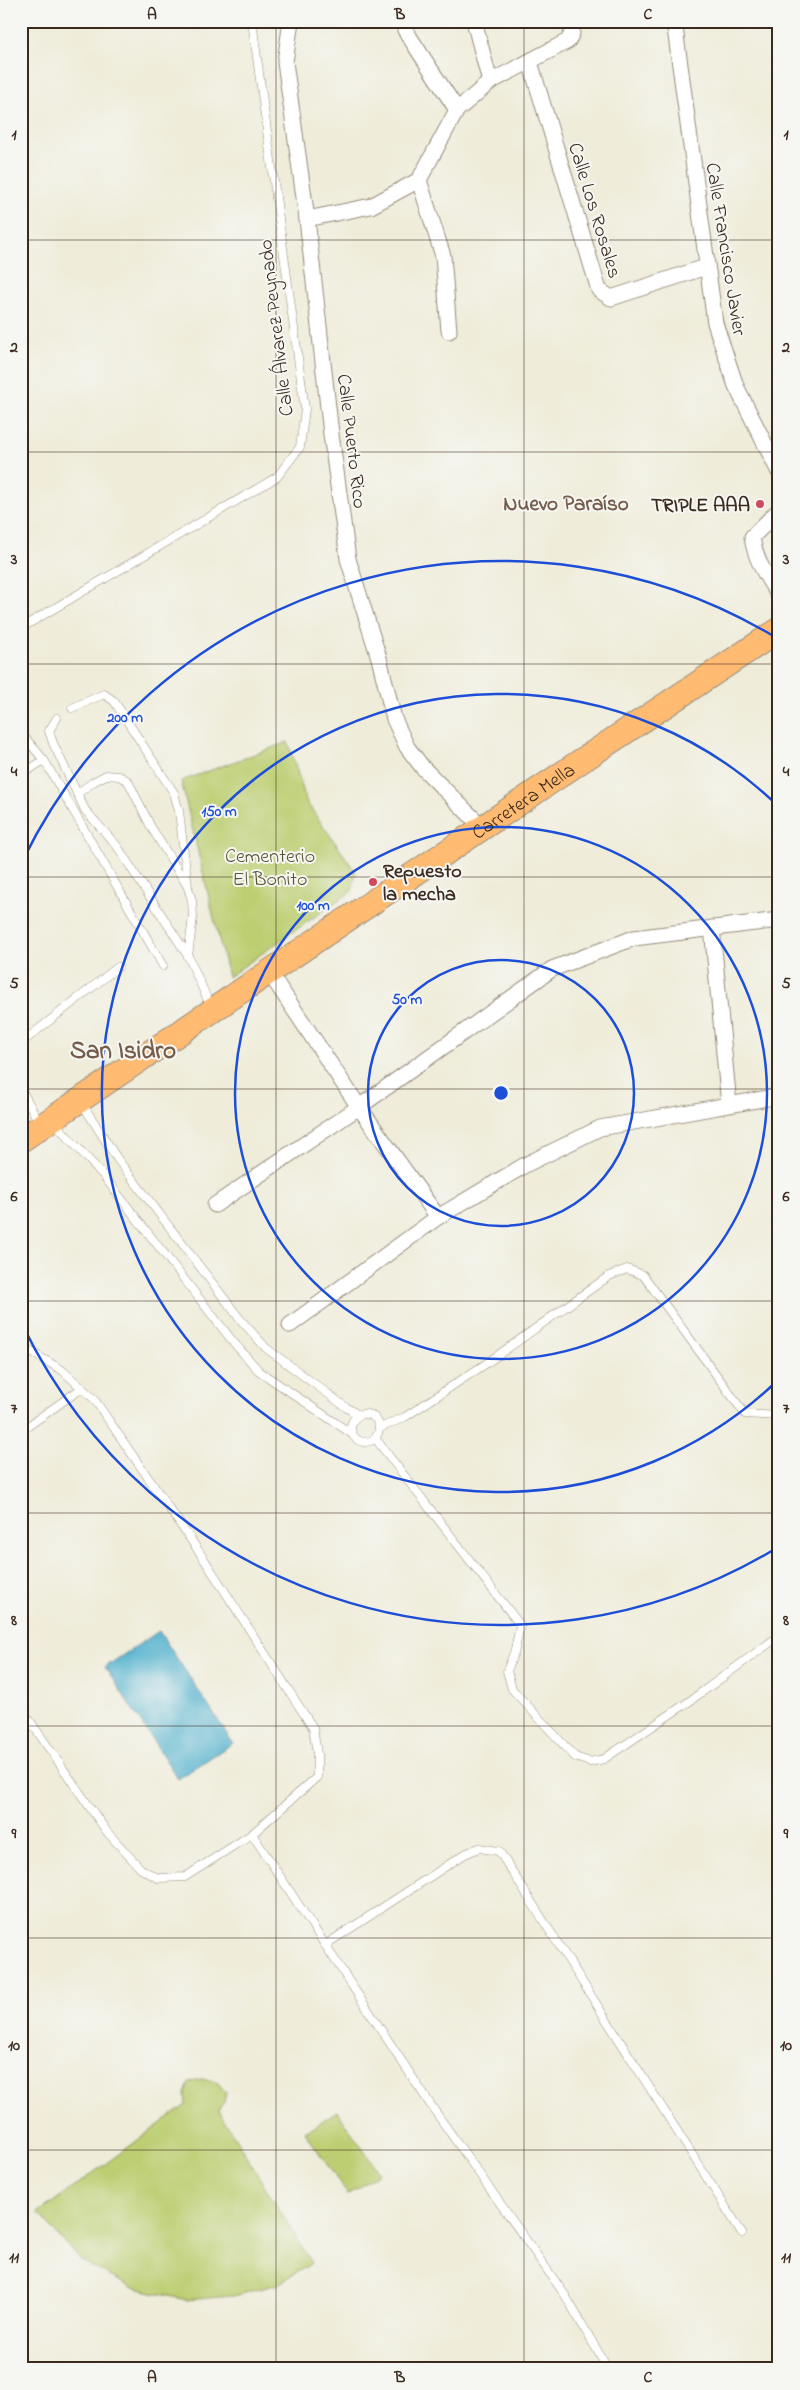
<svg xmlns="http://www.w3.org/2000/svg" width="800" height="2390" font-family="'Indie Flower',sans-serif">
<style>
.green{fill:#bcce71;stroke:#7c7c48}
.water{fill:#4dafcc;stroke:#446c75}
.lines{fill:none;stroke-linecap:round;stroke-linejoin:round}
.service-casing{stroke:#958b7c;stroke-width:9}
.minor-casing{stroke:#958b7c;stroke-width:17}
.primary-casing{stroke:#958b7c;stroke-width:26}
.service{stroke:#fff;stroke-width:8}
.minor{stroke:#fff;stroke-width:15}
.primary{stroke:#ffbb71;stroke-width:24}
.grid{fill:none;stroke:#3b2a1e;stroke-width:1;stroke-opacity:0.55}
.ring{fill:none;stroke:#1d4ed8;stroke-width:2.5}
.poi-dot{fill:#d1495b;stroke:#f6f6f2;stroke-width:2}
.labels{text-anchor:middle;stroke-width:4;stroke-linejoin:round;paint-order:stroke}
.street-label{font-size:20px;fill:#3b2a1e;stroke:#f6f6f2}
.poi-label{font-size:20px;font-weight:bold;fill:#3b2a1e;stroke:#f6f6f2;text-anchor:end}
.park-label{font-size:20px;fill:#5b5333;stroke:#f6f6f2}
.neighbourhood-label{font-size:21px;font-weight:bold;fill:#765c4a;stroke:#f6f6f2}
.district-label{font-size:25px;font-weight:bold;fill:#765c4a;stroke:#f6f6f2}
.centre{fill:#1d4ed8;stroke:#f6f6f2;stroke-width:2.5}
.ring-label{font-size:15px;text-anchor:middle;font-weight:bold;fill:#1d4ed8;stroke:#f6f6f2;stroke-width:4;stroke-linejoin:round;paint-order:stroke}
.neatline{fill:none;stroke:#3b2a1e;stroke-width:2}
.grid-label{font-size:16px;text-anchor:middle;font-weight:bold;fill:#3b2a1e}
</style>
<rect width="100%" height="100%" fill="#f6f6f2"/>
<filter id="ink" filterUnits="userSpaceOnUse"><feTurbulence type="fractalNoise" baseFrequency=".02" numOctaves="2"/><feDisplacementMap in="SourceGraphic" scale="10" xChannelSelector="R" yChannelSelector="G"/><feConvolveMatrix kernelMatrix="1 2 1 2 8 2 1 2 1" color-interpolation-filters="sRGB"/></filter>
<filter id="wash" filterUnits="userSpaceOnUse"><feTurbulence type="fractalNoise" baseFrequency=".0096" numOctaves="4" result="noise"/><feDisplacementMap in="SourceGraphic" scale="20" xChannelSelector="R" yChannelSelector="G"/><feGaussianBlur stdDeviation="1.12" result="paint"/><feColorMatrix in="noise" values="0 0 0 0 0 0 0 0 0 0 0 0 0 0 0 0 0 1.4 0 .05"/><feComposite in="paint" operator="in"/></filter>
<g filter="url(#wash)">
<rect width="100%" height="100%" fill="#efecd9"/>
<!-- green -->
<g class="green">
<polygon points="288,742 307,803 356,872 352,891 228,977 181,781"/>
<polygon points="203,2079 218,2083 226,2093 224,2102 218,2110 312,2263 278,2284 233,2296 186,2300 131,2287 81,2261 38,2213 186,2105 185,2094 189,2083"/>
<polygon points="337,2111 379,2173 348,2195 305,2132"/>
</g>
<!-- water -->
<polygon class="water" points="159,1631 233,1743 178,1779 105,1667"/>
</g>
<g filter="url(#ink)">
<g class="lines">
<defs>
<g id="service">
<polyline points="21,628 277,477 300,447 305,409 252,21"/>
<polyline points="72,708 104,694 114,701 174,793 179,811 188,887"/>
<polyline points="57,718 49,731 53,743 85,810 117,846 188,956 211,1007"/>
<polyline points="21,733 44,760 163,966"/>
<polyline points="21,775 44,760"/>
<polyline points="77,794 93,782 106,775 119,776 128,781 151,827 188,887 192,901 193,917 188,956"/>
<polyline points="21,1043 118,967"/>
<polyline points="21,1089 40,1124"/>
<polyline points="81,1102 118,1160 240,1319 266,1348 347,1408 359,1415"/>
<polyline points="54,1122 102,1174 234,1343 259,1371 352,1434"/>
<polyline points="21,1346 62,1370 94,1399 202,1556 313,1728 317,1754 317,1777 252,1834 185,1877 158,1878 141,1869 107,1832 21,1708"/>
<circle cx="365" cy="1428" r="14"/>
<polyline points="380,1428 405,1417 487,1363 609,1276 627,1269 643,1275 745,1414 779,1416"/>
<polyline points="21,1431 82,1388"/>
<polyline points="375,1438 520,1625 515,1650 507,1671 512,1689 575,1757 590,1762 604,1759 687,1703 779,1636"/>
<polyline points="252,1834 432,2107 565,2295 608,2369"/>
<polyline points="325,1945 465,1854 479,1848 499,1851 742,2233"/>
</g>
<g id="minor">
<polyline points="291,21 285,62 307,219 331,434 348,559 379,658 394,719 407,747 423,768 484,829"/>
<polyline points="404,21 405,30 457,110"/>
<polyline points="474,21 490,82"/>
<polyline points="674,21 715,323 736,386 779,472"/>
<polyline points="530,62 599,290 611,298 706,267"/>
<polyline points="419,180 443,256 449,331"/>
<polyline points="307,219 371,206 419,180 457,110 490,82 568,41 572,33 571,21"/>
<path d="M779 510 752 537C755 560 767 577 779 596"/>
<polyline points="712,928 729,1105"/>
<polyline points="269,972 359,1107 438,1217"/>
<polyline points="215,1205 359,1107 552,969 634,938 779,920"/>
<polyline points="290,1325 438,1217 525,1165 600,1128 779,1096"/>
</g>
<g id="primary">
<path id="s1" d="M21 1140 578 763 779 630"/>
</g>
</defs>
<!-- service casing -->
<use href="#service" class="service-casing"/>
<!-- minor casing -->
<use href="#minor" class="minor-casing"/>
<!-- primary casing -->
<use href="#primary" class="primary-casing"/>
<!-- service -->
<use href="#service" class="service"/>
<!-- minor -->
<use href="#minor" class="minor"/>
<!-- primary -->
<use href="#primary" class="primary"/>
</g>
</g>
<!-- grid -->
<path class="grid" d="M276 21V2369M524 21V2369M21 240H779M21 452H779M21 664H779M21 877H779M21 1089H779M21 1301H779M21 1513H779M21 1726H779M21 1938H779M21 2150H779"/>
<!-- distance rings -->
<g class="ring">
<circle cx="501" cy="1093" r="133"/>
<circle cx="501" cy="1093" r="266"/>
<path d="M778 1380A399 399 0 1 1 778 806"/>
<path d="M775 1549A532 532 0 0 1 23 1326M23 860A532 532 0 0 1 775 637"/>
</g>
<!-- markers -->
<g class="poi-dot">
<circle cx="760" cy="504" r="5"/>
<circle cx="373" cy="882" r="5"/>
</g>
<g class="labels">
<!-- street labels -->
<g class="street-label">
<text transform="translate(596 210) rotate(73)" y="7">Calle Los Rosales</text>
<text transform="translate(727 249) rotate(81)" y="7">Calle Francisco Javier</text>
<text transform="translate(275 328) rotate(-97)" y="7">Calle Álvarez Peynado</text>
<text transform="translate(353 441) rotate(83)" y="7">Calle Puerto Rico</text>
<text dy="7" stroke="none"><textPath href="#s1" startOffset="606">Carretera Mella</textPath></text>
</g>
<!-- poi labels -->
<g class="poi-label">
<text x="750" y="511">TRIPLE AAA</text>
<text x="383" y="877" text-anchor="start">Repuesto<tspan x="383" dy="23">la mecha</tspan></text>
</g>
<!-- park labels -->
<g class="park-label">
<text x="270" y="862">Cementerio<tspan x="270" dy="23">El Bonito</tspan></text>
</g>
<!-- neighbourhood labels -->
<g class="neighbourhood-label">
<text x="566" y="510">Nuevo Paraíso</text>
</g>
<!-- district labels -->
<g class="district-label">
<text x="123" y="1058">San Isidro</text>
</g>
</g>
<circle cx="501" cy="1093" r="8" class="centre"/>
<g class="ring-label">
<text x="125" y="722">200 m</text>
<text x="219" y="816">150 m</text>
<text x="313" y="910">100 m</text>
<text x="407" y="1004">50 m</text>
</g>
<!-- margin -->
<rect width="800" height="2390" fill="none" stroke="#f6f6f2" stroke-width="55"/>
<rect x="28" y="28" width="744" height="2334" class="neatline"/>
<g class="grid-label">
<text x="152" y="19">A</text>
<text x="400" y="19">B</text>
<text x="648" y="19">C</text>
<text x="14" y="139">1</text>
<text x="786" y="139">1</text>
<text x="14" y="352">2</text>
<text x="786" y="352">2</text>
<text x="14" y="564">3</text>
<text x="786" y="564">3</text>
<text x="14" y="776">4</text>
<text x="786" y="776">4</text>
<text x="14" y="988">5</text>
<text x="786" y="988">5</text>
<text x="14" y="1201">6</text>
<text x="786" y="1201">6</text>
<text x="14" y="1413">7</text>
<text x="786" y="1413">7</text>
<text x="14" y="1625">8</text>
<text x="786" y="1625">8</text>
<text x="14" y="1838">9</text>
<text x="786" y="1838">9</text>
<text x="14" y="2050">10</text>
<text x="786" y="2050">10</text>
<text x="14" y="2262">11</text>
<text x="786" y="2262">11</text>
<text x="152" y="2382">A</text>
<text x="400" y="2382">B</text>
<text x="648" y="2382">C</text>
</g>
</svg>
